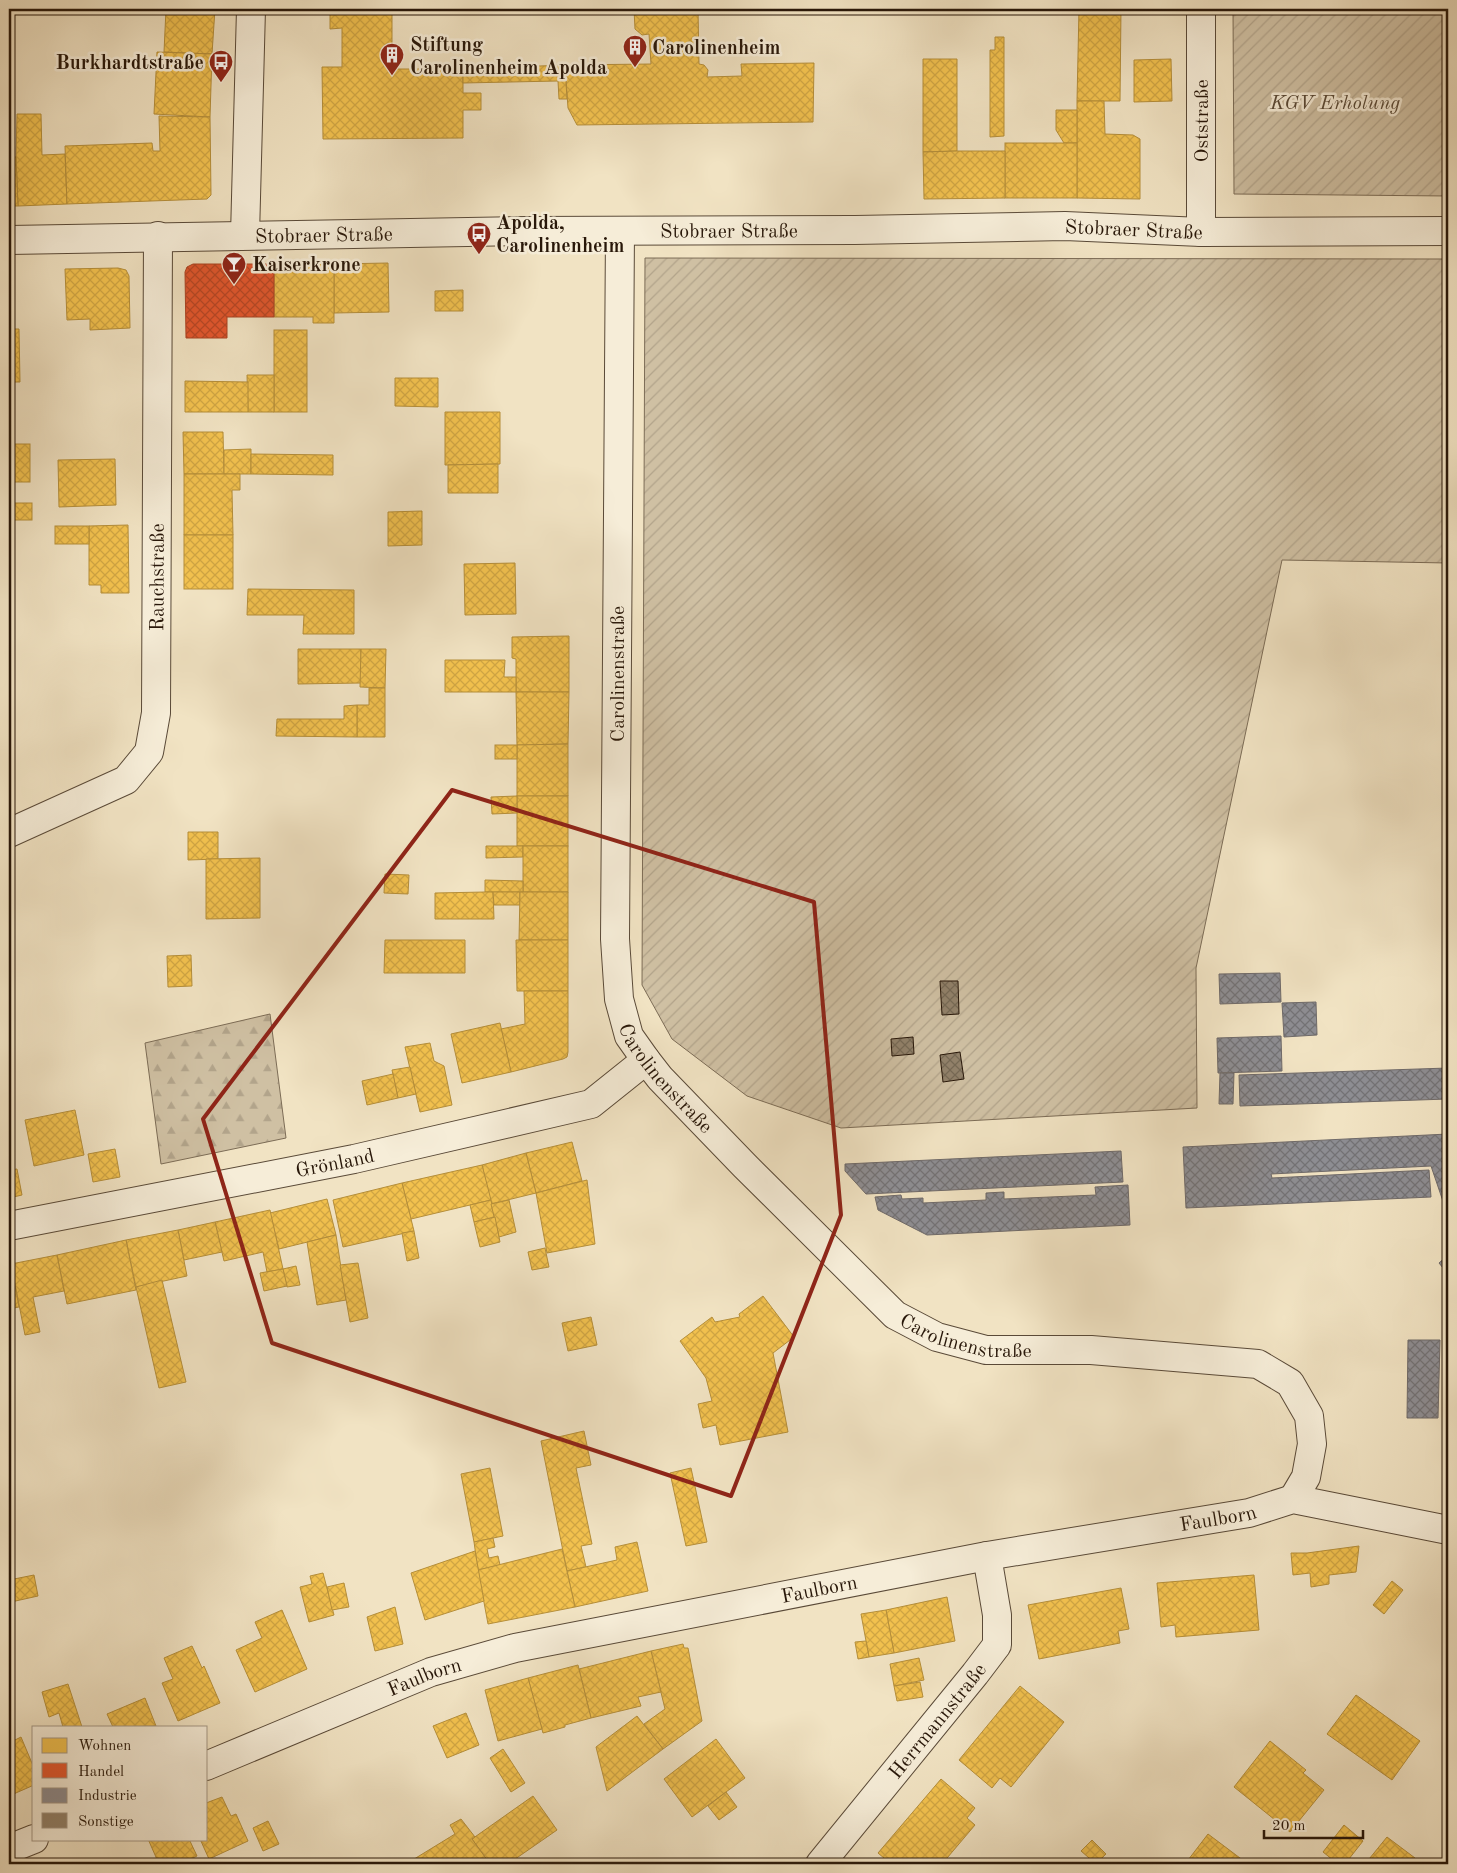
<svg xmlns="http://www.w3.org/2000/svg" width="1457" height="1873" font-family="'Old Standard TT',serif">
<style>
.forest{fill:url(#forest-firs);stroke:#7c6c56}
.garden{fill:url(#garden-furrows);stroke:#7c6c56}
.homes{fill:url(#homes-cross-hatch);stroke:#b58e39}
.shops{fill:url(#shops-cross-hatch);stroke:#ac4423}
.industry{fill:url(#industry-cross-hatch);stroke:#6f6a69}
.building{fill:url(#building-cross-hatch);stroke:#281709}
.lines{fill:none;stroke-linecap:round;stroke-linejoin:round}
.minor-casing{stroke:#5a4a38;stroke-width:30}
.minor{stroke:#f6edd8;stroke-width:28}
.marked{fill:none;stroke:#8f2418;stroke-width:4;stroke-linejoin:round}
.labels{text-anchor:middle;stroke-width:5;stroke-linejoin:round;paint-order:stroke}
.poi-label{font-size:20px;font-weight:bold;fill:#281709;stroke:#f6edd8;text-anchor:start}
.park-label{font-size:20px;font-style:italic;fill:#5a4a37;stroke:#f6edd8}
.street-label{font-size:20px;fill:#281709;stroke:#f6edd8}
</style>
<defs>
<pattern id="forest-firs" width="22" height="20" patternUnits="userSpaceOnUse" patternTransform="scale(1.25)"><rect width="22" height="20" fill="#cfc0a3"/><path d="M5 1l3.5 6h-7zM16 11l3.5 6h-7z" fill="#b2a48b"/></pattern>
<pattern id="garden-furrows" width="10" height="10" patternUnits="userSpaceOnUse" patternTransform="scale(1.25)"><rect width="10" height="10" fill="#cfc0a3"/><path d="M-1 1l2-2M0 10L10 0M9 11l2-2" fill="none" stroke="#b2a48b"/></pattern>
<pattern id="homes-cross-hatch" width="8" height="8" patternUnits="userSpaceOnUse" patternTransform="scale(1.25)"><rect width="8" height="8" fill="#f2c14e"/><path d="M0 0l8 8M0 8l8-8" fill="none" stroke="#d0a543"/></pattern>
<pattern id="shops-cross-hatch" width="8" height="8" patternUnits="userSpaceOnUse" patternTransform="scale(1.25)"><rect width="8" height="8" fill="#e4572e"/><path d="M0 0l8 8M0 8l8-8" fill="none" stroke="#b94725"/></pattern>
<pattern id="industry-cross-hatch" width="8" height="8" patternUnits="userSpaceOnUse" patternTransform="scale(1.25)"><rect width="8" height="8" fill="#8d8d92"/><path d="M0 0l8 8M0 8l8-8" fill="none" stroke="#737275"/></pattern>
<pattern id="building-cross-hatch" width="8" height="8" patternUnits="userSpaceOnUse" patternTransform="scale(1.25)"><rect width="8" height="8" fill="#91816a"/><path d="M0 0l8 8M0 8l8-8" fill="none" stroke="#766955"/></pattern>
</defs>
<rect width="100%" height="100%" fill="#f1e3c3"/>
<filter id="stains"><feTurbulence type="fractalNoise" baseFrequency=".004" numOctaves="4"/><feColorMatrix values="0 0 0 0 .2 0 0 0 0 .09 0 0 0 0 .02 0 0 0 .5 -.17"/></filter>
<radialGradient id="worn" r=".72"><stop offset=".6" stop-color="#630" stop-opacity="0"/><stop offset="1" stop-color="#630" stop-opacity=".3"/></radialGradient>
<!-- forest -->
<polygon class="forest" points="270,1014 286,1138 161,1164 145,1043"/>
<!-- garden -->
<g class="garden">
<polygon points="1233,9 1448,9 1448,196 1234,194"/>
<polygon points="645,258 1448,259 1448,563 1282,560 1196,968 1197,1108 841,1128 747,1096 672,1039 642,985"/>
</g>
<!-- homes -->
<g class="homes">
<polygon points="166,9 215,9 212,54 164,52"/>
<polygon points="330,9 392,9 392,69 463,69 463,93 481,93 481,110 463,110 463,138 323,139 322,67 342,67 342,28 330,29"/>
<polygon points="634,9 698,9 699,64 704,65 708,70 707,77 742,76 741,64 814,63 813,122 577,125 568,108 565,65 651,64 649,34 642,35 635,29"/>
<polygon points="1079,9 1121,9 1120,101 1077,101"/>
<polygon points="995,37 1004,37 1004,136 990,137 990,50 995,50"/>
<polygon points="157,52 212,54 210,117 154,114"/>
<polygon points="923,59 957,59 957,151 923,152"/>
<polygon points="1171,59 1172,101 1134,102 1134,60"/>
<polygon points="565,65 567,99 559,99 558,81 463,83 463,69"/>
<polygon points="1077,101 1104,101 1105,134 1133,135 1140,139 1140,199 1077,198"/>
<polygon points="1056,110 1077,110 1077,143 1064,143 1056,130"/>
<polygon points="17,114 41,114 42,155 65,154 67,204 18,206 16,157"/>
<polygon points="159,116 210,117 211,195 207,199 67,204 65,146 152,143 153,151 160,151"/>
<rect x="1005" y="143" width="72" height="55"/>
<polygon points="957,151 1005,151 1005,198 924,199 923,152"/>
<polygon points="9,157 16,157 18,206 9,206"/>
<polygon points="388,263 389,312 334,313 334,264"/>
<polygon points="274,264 334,264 334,323 313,323 313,317 274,317"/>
<polygon points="118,268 126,270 129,276 130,328 90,330 90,319 67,320 65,269"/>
<polygon points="463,290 463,311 435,311 435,291"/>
<polygon points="9,329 19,329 20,382 9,382"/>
<rect x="274" y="330" width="33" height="82"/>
<polygon points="247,375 274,375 274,412 248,412"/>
<polygon points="395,378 438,378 438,407 395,406"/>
<polygon points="185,381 248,382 248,412 185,412"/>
<polygon points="445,412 500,412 500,464 445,465"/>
<polygon points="183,432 223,432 224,474 184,474"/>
<rect x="9" y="444" width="21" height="38"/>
<polygon points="251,449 251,474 224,474 224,450"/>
<polygon points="251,454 333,455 333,475 251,474"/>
<polygon points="115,459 116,505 59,507 58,460"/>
<polygon points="498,464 498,493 448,493 448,465"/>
<polygon points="184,474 240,474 240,490 232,490 233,535 184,535"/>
<rect x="9" y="503" width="23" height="17"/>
<polygon points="422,511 422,545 388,546 388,512"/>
<polygon points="128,525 129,593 101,593 101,585 89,585 89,526"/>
<rect x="55" y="526" width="34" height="18"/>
<rect x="184" y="535" width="49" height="54"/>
<polygon points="515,563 516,614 465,615 464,564"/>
<polygon points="248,589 354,590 354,634 303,634 304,615 247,615"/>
<polygon points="569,636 569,692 516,692 516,659 512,658 512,637"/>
<polygon points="298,649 361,649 361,683 298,684"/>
<polygon points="361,649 386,649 385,688 360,687"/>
<polygon points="445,660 505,660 504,677 516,677 516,692 445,692"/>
<polygon points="369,688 385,688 385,737 357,737 357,705 369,705"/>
<polygon points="516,692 569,692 568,744 517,745"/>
<polygon points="357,705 357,737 276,736 277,719 344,719 344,706"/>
<polygon points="568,744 568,796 517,796 517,745"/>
<rect x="495" y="745" width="22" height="14"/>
<rect x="517" y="796" width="51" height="50"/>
<polygon points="517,796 517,813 492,814 491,797"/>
<polygon points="188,832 218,832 218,859 188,860"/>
<polygon points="486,846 523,846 523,857 486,858"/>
<rect x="523" y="846" width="45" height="46"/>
<polygon points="260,858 260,918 206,919 206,859"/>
<polygon points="385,874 409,875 408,894 384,893"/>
<polygon points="485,880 523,881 523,892 485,892"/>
<polygon points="485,892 493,892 494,919 435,919 435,893"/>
<polygon points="493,892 520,892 520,905 494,905"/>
<polygon points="520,892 568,892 568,940 519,940"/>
<polygon points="385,940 465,940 465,973 384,973"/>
<polygon points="516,940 568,940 568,991 517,991"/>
<polygon points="191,955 192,986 168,987 167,956"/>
<polygon points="524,991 568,991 568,1052 567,1057 563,1059 511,1072 501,1029 525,1024"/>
<polygon points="500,1023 511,1072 462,1083 451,1034"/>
<polygon points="430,1043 434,1061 444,1066 452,1105 420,1112 405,1047"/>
<polygon points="410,1067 416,1094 398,1098 392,1070"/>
<polygon points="393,1074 398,1098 367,1105 362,1081"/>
<polygon points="75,1110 84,1155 34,1166 25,1120"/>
<polygon points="572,1142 582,1181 536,1193 526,1153"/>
<polygon points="115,1149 120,1177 93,1182 88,1154"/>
<polygon points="526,1153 536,1193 491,1204 482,1165"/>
<polygon points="482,1165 491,1200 411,1219 402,1183"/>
<polygon points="17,1169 22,1195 9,1198 9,1170"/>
<polygon points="587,1180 595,1244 547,1253 536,1193"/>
<polygon points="402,1183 414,1231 343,1247 333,1200"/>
<polygon points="327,1199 336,1235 279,1249 270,1213"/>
<polygon points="491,1200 495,1217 474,1222 470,1205"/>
<polygon points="509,1200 516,1232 499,1237 491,1204"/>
<polygon points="270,1210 283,1269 267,1272 263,1252 224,1261 215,1222"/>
<polygon points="495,1217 500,1242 480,1247 474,1222"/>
<polygon points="215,1222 222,1252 184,1260 178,1230"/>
<polygon points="178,1230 187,1276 136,1287 126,1240"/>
<polygon points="414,1231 419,1258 407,1261 402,1233"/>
<polygon points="336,1235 346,1300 317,1305 307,1242"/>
<polygon points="126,1240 136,1290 67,1304 57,1255"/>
<polygon points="545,1248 549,1267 532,1270 528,1252"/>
<polygon points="57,1255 64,1291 33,1297 40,1332 25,1335 11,1264"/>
<polygon points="358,1263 368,1318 350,1322 340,1265"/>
<polygon points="11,1264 19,1307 9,1309 9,1265"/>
<polygon points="296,1266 300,1285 287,1287 283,1269"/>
<polygon points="283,1269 287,1286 264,1291 260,1273"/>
<polygon points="162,1280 186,1382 159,1388 136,1287"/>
<polygon points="763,1296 794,1337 773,1353 788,1432 720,1445 716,1425 703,1428 698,1404 712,1401 706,1378 680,1341 712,1317 715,1322 740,1317 739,1314"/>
<polygon points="591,1317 597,1345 568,1351 562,1323"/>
<polygon points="584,1431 591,1465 576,1468 592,1544 581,1546 586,1567 567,1571 541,1441"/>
<polygon points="490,1468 503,1536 474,1542 461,1474"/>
<polygon points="691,1468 707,1542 686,1546 670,1473"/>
<polygon points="493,1538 495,1547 487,1549 489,1558 498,1556 500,1565 478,1570 474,1542"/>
<polygon points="637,1542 648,1591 575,1607 567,1571 617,1560 615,1547"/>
<polygon points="1359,1546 1356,1572 1329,1575 1329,1584 1311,1587 1310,1573 1293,1575 1291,1553 1307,1553"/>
<polygon points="562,1549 575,1607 488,1624 478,1570"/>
<polygon points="475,1551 484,1601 425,1620 411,1573"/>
<polygon points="323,1573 334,1615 309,1622 300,1587 312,1584 310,1576"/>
<polygon points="34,1575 38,1596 11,1602 9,1580"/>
<polygon points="1254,1575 1259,1630 1176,1637 1175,1625 1161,1627 1157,1583"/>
<polygon points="1392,1581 1403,1590 1384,1614 1373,1605"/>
<polygon points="344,1583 349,1607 332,1610 327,1587"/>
<polygon points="1121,1588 1129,1629 1118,1631 1120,1643 1039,1659 1028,1605"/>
<polygon points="947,1597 955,1641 894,1653 886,1610"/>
<polygon points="395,1607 403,1644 375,1651 367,1617"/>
<polygon points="282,1610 307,1669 255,1692 236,1650 262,1638 255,1622"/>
<polygon points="886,1610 894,1653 869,1657 861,1614"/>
<polygon points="866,1641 869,1657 858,1659 855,1642"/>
<polygon points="683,1644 684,1648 688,1648 702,1721 663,1749 644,1724 665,1709 651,1651"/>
<polygon points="192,1646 202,1668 204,1666 220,1703 178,1721 162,1683 173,1679 164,1658"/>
<polygon points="651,1651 661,1692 638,1697 641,1706 591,1718 579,1669"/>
<polygon points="919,1658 924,1680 894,1686 890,1664"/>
<polygon points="578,1665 591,1718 565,1725 565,1727 543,1733 528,1678"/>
<polygon points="528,1678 542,1729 498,1741 485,1690"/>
<polygon points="920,1682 923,1697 897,1701 894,1686"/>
<polygon points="68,1684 82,1727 63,1727 59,1713 49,1717 42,1692"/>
<polygon points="1020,1686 1064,1722 1011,1787 1000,1778 992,1788 959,1760"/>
<polygon points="1356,1695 1420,1741 1392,1780 1327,1734"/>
<polygon points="145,1698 156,1726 113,1727 107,1714"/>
<polygon points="466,1713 479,1745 447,1758 433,1726"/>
<polygon points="637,1716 663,1749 607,1791 596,1747"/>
<polygon points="21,1737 34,1768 34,1785 9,1796 9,1743"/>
<polygon points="716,1739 745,1778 692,1817 664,1779"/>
<polygon points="1270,1741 1306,1770 1303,1773 1324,1790 1290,1832 1234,1787"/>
<polygon points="503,1749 525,1783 511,1792 490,1758"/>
<polygon points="941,1779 975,1808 967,1818 975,1825 942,1864 891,1864 878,1853"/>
<polygon points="726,1792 737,1807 719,1820 708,1806"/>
<polygon points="533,1796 557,1830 508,1864 490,1864 472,1839"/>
<polygon points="222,1797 231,1816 236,1814 248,1841 209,1859 200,1839 206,1839 206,1803"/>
<polygon points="461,1819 475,1837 472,1839 490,1864 406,1864 455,1834 450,1825"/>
<polygon points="268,1821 279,1844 263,1851 253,1828"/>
<polygon points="1344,1825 1363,1841 1345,1864 1338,1864 1323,1852"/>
<polygon points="1208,1834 1248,1864 1185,1864"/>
<polygon points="1387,1837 1415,1858 1410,1864 1365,1864"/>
<polygon points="148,1839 189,1839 197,1856 180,1864 159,1864"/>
<polygon points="1092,1840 1106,1854 1096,1864 1081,1851"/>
</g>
<!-- shops -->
<polygon class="shops" points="193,264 274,264 274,317 227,317 227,338 186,338 185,272 187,267"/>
<!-- industry -->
<g class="industry">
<polygon points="1280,973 1281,1002 1220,1004 1219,974"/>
<polygon points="1316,1002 1317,1035 1284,1037 1282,1003"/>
<polygon points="1281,1036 1282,1071 1218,1073 1217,1038"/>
<polygon points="1448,1068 1448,1099 1240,1106 1239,1075"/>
<polygon points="1220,1073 1234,1073 1233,1104 1219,1104"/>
<polygon points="1448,1134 1448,1216 1431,1166 1271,1174 1272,1178 1429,1170 1431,1197 1186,1208 1183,1147"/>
<polygon points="1121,1151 1123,1182 866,1194 845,1171 845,1164"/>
<polygon points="1128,1185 1130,1225 927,1235 878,1210 875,1197 901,1195 902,1199 923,1198 923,1203 986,1200 986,1193 1004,1192 1004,1199 1096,1195 1095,1187"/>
<polygon points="1448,1255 1448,1274 1439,1263"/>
<polygon points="1408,1340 1440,1340 1438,1418 1407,1418"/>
</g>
<!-- building -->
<g class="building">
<polygon points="940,981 958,981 959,1014 942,1015"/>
<polygon points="913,1037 914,1054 892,1056 891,1039"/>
<polygon points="960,1052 964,1079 943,1082 940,1055"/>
</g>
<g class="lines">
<defs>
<g id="minor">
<path id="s1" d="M620 231 615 939 619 999 629 1036 646 1060 660 1078 745 1166 895 1315 937 1337 986 1350H1091L1258 1364 1290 1383 1309 1416 1312 1444 1306 1477 1293 1499"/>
<polyline points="1201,232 1201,9"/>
<polyline points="245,235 251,9"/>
<path id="s2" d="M9 240 527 231 855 230 1065 226 1201 232 1448 231"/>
<path id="s3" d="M9 833 126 780 149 752 156 713 158 236"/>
<path id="s4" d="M9 1226 354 1159 591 1104 646 1060"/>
<path id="s5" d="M206 1766 431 1672 515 1648 987 1556 1249 1513 1293 1499 1448 1530"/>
<polyline points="9,1849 34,1839"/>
<path id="s6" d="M820 1864 975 1674 997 1645V1615L987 1556"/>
</g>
</defs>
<!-- minor casing -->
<use href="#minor" class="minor-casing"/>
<!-- minor -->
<use href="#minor" class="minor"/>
</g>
<!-- marked area -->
<path class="marked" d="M452 790 814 902 841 1215 731 1496 272 1343 203 1119Z"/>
<!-- icons -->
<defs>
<symbol id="building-pin" viewBox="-11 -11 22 30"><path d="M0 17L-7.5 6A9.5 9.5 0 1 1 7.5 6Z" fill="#8f2418" stroke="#f6edd8"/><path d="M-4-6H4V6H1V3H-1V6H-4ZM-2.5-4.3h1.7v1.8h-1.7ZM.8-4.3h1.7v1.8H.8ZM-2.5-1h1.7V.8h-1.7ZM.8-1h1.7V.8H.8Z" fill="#fff"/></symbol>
<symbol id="bus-pin" viewBox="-11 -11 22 30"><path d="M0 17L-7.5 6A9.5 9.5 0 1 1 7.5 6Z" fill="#8f2418" stroke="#f6edd8"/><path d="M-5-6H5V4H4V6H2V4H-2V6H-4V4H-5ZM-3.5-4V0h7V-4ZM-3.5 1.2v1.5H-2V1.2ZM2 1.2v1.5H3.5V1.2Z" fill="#fff"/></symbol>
<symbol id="bar-pin" viewBox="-11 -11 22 30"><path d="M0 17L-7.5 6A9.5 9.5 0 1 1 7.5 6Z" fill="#8f2418" stroke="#f6edd8"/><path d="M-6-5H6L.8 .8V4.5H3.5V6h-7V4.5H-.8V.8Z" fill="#fff"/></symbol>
</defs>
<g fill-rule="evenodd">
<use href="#building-pin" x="621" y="33" width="28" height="38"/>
<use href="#building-pin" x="378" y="41" width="28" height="38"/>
<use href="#bus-pin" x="207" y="48" width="28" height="38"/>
<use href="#bus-pin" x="465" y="220" width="28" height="38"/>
<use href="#bar-pin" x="220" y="250" width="28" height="38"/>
</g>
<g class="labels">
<!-- poi labels -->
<g class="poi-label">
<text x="410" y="51">Stiftung<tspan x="410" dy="23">Carolinenheim Apolda</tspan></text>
<text x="652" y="54">Carolinenheim</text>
<text x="204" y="69" text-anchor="end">Burkhardtstraße</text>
<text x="496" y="229">Apolda,<tspan x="496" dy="23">Carolinenheim</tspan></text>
<text x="252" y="271">Kaiserkrone</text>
</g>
<!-- park labels -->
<g class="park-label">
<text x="1335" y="109">KGV Erholung</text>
</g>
<!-- street labels -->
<g class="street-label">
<text transform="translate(1201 121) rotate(-90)" y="7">Oststraße</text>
<text dy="7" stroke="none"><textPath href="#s2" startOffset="1125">Stobraer Straße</textPath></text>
<text dy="7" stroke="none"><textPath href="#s2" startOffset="720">Stobraer Straße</textPath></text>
<text dy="7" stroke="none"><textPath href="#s2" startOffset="315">Stobraer Straße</textPath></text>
<text dy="7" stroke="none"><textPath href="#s3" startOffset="340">Rauchstraße</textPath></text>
<text transform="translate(617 674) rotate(-90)" y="7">Carolinenstraße</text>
<text dy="7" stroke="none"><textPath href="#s1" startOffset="862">Carolinenstraße</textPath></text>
<text dy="7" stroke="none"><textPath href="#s4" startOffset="332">Grönland</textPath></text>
<text dy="7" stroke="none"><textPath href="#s1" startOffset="1268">Carolinenstraße</textPath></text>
<text dy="7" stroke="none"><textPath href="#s5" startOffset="1046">Faulborn</textPath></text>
<text dy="7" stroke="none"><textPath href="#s5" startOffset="641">Faulborn</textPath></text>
<text dy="7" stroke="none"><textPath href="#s5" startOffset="236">Faulborn</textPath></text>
<text dy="7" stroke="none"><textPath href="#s6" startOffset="185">Herrmannstraße</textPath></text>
</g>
</g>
<!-- margin -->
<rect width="1457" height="1873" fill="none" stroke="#f1e3c3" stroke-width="30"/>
<rect x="10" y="10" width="1437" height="1853" fill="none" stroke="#281709" stroke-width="2.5"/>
<rect x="15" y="15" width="1427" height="1843" fill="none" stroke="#281709"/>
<!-- legend -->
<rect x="32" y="1726" width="175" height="115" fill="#f6edd8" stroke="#a49785"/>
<rect x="42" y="1738" width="25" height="15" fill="#f2c14e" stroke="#a49785"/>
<text x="78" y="1750" font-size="15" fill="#281709">Wohnen</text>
<rect x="42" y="1763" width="25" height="15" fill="#e4572e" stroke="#a49785"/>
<text x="78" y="1776" font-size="15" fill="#281709">Handel</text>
<rect x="42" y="1788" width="25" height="15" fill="#8d8d92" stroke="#a49785"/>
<text x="78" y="1800" font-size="15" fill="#281709">Industrie</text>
<rect x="42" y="1813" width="25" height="15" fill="#91816a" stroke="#a49785"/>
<text x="78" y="1826" font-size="15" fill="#281709">Sonstige</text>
<!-- scale -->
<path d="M1264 1830v8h99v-8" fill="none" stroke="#281709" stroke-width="2.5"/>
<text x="1272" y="1830" font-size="15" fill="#281709" stroke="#f6edd8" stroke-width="4" paint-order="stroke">20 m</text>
<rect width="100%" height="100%" filter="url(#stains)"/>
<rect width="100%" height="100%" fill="url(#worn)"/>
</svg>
